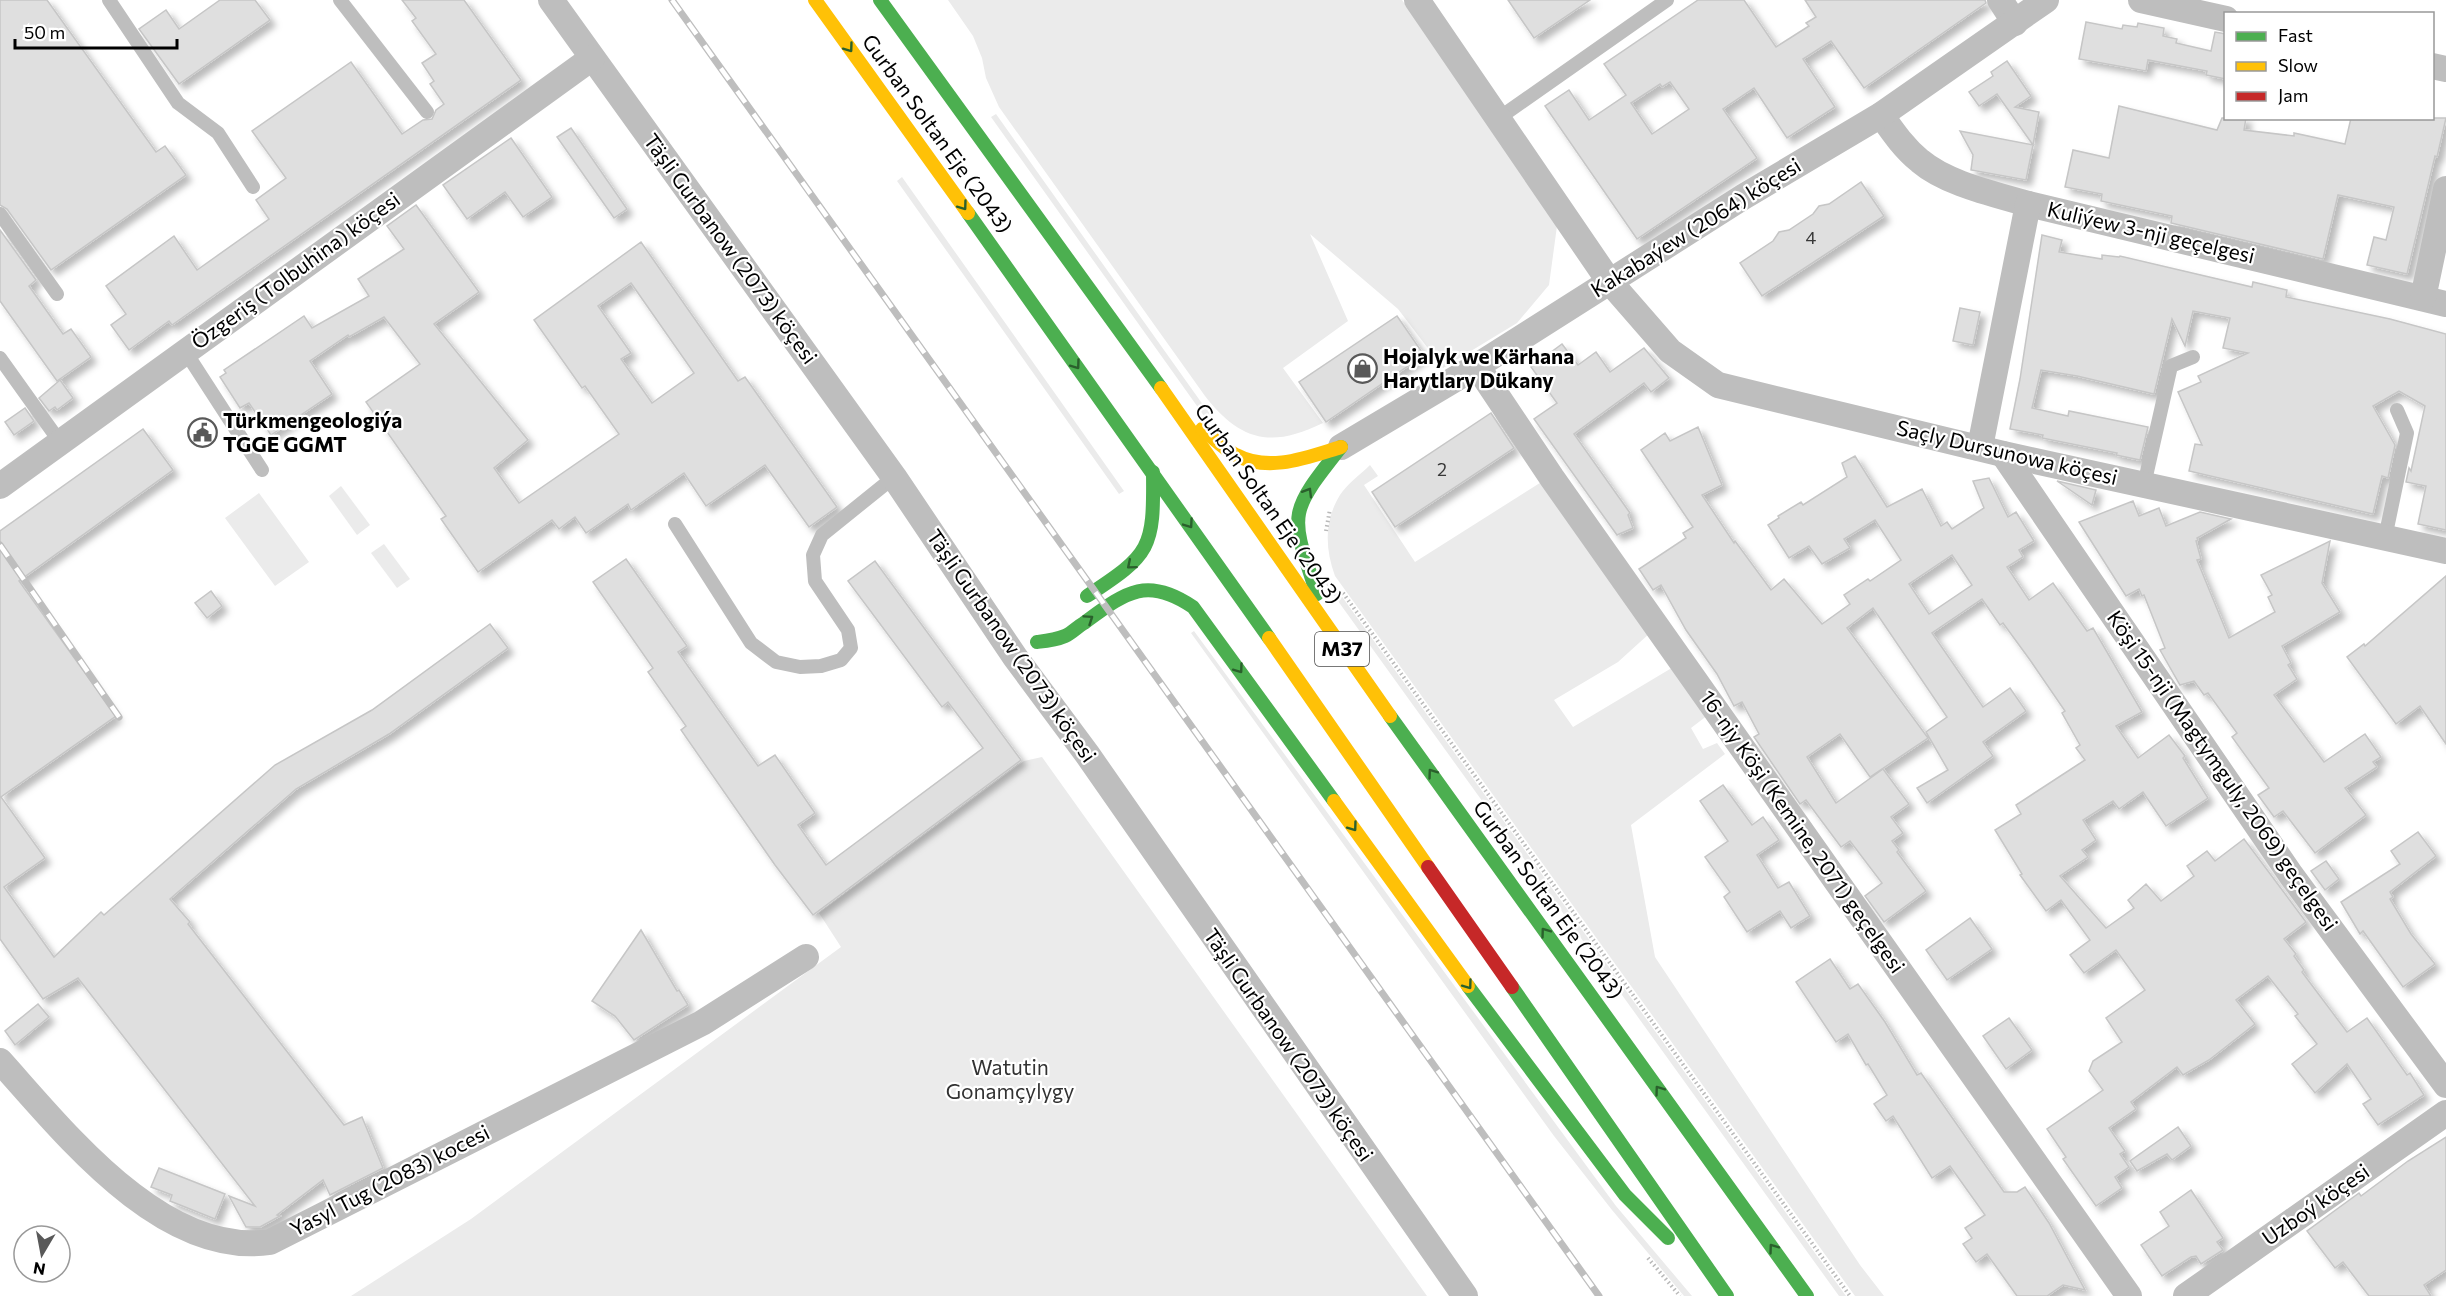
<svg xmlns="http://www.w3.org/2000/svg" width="2446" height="1296" font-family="Commissioner,sans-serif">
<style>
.green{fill:#ebebeb}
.building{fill:#dfdfdf;stroke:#c6c6c6;stroke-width:1.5;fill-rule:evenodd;filter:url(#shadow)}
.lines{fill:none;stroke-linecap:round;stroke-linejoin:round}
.path{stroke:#b9b9b9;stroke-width:4;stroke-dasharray:1.5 3;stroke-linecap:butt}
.lane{stroke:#bebebe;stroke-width:14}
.street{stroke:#bebebe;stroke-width:26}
.fast{stroke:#4caf50;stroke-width:14}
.slow{stroke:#ffc107;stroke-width:14}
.jam{stroke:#c62828;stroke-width:14}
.rail-casing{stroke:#bebebe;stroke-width:7}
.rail{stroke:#fff;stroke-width:4.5;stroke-dasharray:14;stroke-linecap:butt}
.oneway{stroke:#2a602c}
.labels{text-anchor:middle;stroke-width:4.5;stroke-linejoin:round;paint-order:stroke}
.number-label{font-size:18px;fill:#383838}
.shield{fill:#fff;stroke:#4c4c4c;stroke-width:1.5}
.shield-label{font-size:20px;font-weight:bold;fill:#000}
.street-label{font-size:21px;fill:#000;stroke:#fff}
.poi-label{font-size:21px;font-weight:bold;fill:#000;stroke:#fff;text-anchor:start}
.park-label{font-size:21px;fill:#323232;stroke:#fff}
</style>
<defs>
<filter id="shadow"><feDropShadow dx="5.5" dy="5.5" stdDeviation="3" flood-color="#0004"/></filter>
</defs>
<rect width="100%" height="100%" fill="#fff"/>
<!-- green -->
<g class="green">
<path d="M948 0H1402L1557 226 1549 285 1517 323 1443 368 1398 309 1310 234 1348 321 1283 368 1323 423C1272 448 1241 442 1205 396L999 107 986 78 982 58 973 36Z"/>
<polygon points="996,114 1201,402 1213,417 1204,416 1197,406 991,117"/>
<polygon points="902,177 1124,491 1119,494 897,181"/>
<path d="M1370 465 1378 476 1364 485 1415 562 1543 481 1650 633 1618 662 1554 700 1573 727 1675 666 1708 715 1691 728 1703 749 1717 743 1725 754 1631 825 1655 957 1860 1265 1884 1296H1855L1335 576C1325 548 1324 521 1340 495 1347 484 1361 474 1370 465Z"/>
<polygon points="341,486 370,525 357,535 329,496"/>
<polygon points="259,493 309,562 275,586 225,518"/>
<polygon points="384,544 410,579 397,588 371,553"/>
<polygon points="1330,580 1846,1296 1839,1296 1325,583"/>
<polygon points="1194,631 1616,1206 1692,1296 1684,1296 1612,1210 1554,1136 1191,633"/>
<polygon points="1042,757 1427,1296 351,1296 471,1219 841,947 819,913 1024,761"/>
</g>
<!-- building -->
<g class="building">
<polygon points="0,0 47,0 156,152 165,146 186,175 51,270 7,209 0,205"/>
<polygon points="220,0 255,0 270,20 179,84 139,29 166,10 179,29"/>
<polygon points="402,0 464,0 521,80 172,325 169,321 129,350 111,325 126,314 106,286 174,236 197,270 269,219 256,200 286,178 252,131 351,62 402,134 423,120 432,119 436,110 444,104 430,84 434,81 422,63 436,54 412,21 416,18"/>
<polygon points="1508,0 1590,0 1534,38"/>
<path d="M1698 0H1744L1776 47 1809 26 1806 23 1816 17 1805 0H1985L1986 3 1864 88 1831 41 1803 59 1835 107 1787 138 1754 88 1723 109 1757 158 1637 239 1545 106 1569 90 1589 120 1626 95 1604 64ZM1670 82 1689 109 1652 134 1631 103 1660 84 1662 87Z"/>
<polygon points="2086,22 2122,29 2123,25 2137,27 2138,23 2164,28 2163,36 2177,39 2176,43 2211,51 2215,32 2226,34 2226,79 2206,75 2207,71 2148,60 2146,71 2079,59"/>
<polygon points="2007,61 2031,96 2015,107 2039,112 2033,145 2026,180 1971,170 1973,155 1960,131 2033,145 1997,94 1979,106 1969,92 1993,76 1991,72"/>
<polygon points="2119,106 2217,130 2222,118 2246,118 2244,130 2294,136 2294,133 2345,144 2351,118 2446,118 2437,157 2435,156 2407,274 2367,265 2374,237 2386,240 2394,207 2338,195 2323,259 2171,223 2172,216 2101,201 2102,194 2065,187 2073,150 2109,158"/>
<polygon points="571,128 627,209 614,218 557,137"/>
<polygon points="511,138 552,197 523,217 505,192 467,219 443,185"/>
<polygon points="1861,182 1884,216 1762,296 1740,263 1773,241 1779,232 1789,230 1813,214 1819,206 1829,204"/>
<path d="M416 205 479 292 434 324 528 440 494 468 519 503 619 434 585 386 582 388 534 320 641 242 738 381 745 377 837 507 809 527 765 465 706 506 684 473 631 510 628 504 586 533 575 517 559 529 552 520 478 572 441 519 446 516 366 402 420 364 384 317 349 337 348 335 310 361 332 394 271 435 249 403 240 408 220 377 226 373 224 370 304 316 312 328 369 296 358 279 404 249 387 226ZM631 283 694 373 652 403 621 359 631 353 598 306Z"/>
<polygon points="0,230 36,280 29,286 63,334 71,329 91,357 57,381 0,301"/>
<polygon points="2042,235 2062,240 2059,252 2102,259 2102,255 2119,257 2120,256 2252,287 2253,282 2287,290 2286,297 2390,319 2446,334 2446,530 2418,524 2426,486 2406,482 2409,468 2411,471 2425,406 2399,391 2373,406 2395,445 2388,478 2382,476 2373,514 2189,471 2195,444 2202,445 2178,392 2201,382 2198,376 2248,353 2223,348 2230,318 2193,311 2185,346 2172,319 2154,394 2077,376 2041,370 2032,408 2068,416 2069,411 2148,427 2140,460 2116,455 2117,453 2042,438 2043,435 2010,429 2020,379"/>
<polygon points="1960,308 1980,312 1973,345 1953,341"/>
<polygon points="1397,316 1424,355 1326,422 1299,382"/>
<polygon points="1562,344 1578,365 1596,352 1610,372 1644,348 1669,378 1651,392 1644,383 1574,434 1630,513 1628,515 1633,528 1617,535 1534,419 1557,403 1531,367"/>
<polygon points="60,380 73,398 57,410 55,407 49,411 39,398"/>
<polygon points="25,408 34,421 14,435 5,422"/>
<polygon points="1491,413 1514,448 1395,527 1372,492"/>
<path d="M1698 427 1722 485 1702 495 1734 543 1735 541 1771 590 1784 579 1822 624 1850 604 1844 595 1868 579 1870 581 1901 560 1875 520 1844 539 1850 548 1822 564 1809 546 1789 558 1768 525 1779 518 1778 516 1801 502 1803 505 1847 477 1842 463 1855 456 1887 507 1922 489 1941 526 1947 522 1952 529 1984 508 1973 481 1989 478 2008 517 2016 512 2034 541 2019 550 2023 557 2007 567 2029 600 2053 583 2087 631 2093 628 2142 712 2116 726 2138 758 2169 735 2185 756 2183 758 2208 798 2166 826 2143 792 2119 809 2113 801 2083 820 2096 840 2082 850 2088 857 2060 876 2106 928 2134 908 2128 900 2146 884 2161 901 2194 876 2187 866 2207 851 2215 861 2244 839 2306 922 2284 939 2296 954 2294 956 2304 970 2302 972 2347 1032 2367 1018 2407 1075 2410 1073 2424 1095 2378 1125 2363 1104 2371 1099 2347 1064 2315 1093 2292 1064 2317 1044 2295 1016 2298 1014 2268 976 2236 1000 2255 1024 2209 1060 2183 1075 2177 1067 2131 1102 2136 1109 2109 1128 2125 1151 2120 1154 2129 1167 2115 1177 2122 1188 2096 1206 2063 1159 2066 1157 2047 1129 2103 1090 2089 1071 2093 1061 2122 1042 2106 1018 2145 990 2116 950 2084 973 2070 955 2090 940 2061 900 2046 911 2020 875 2022 874 1995 830 2021 814 2016 805 2085 760 2076 748 2080 745 2062 713 2065 711 2030 660 2003 623 2000 625 1982 599 1932 633 1983 707 2010 688 2026 711 1983 742 1993 756 1927 803 1917 788 1948 770 1926 732 1947 717 1873 608 1847 628 1928 738 1870 777 1840 734 1807 757 1836 803 1883 769 1909 804 1891 817 1903 833 1892 841 1899 850 1897 852 1926 891 1884 922 1865 896 1882 883 1850 841 1841 847 1806 800 1800 804 1754 737 1759 734 1742 702 1734 706 1717 674 1686 630 1661 585 1653 590 1639 569 1686 538 1683 533 1693 527 1641 450 1665 433 1670 441ZM1952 555 1972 585 1929 614 1909 584Z"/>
<polygon points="143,429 173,470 19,581 116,716 1,797 45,858 4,887 54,957 101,912 104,915 275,765 372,710 490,624 508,648 389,734 296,789 170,899 190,922 188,924 344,1125 362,1117 383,1168 330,1195 323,1180 277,1215 280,1216 260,1227 246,1227 229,1196 255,1206 78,978 43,999 0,939 0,531"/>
<polygon points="2057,481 2096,490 2092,505"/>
<polygon points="2133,501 2139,516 2159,508 2166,526 2200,512 2231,519 2197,538 2198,540 2196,541 2201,559 2197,560 2229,638 2275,612 2268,597 2272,595 2261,575 2330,541 2322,583 2340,612 2282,646 2291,663 2288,665 2297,679 2274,695 2324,762 2365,734 2381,757 2373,762 2377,767 2345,788 2366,815 2315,853 2283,811 2274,817 2258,795 2269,788 2232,737 2237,733 2208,693 2204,695 2194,681 2180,685 2160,650 2165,648 2144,595 2142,596 2139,589 2126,596 2079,522"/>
<polygon points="626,559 687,646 678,652 758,766 775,755 815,813 798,825 826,865 983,748 948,702 942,707 848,581 875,561 1021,760 813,915 775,865 681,730 686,726 648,672 653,668 593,582"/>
<polygon points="2446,576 2446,744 2420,706 2396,724 2347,657 2364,644 2365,646"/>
<polygon points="211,591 222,606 207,618 195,603"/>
<polygon points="1723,785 1752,825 1763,817 1779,840 1757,855 1778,888 1789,882 1810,916 1791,928 1780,911 1747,932 1724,897 1730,892 1705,857 1728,841 1700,801"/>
<polygon points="2418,832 2436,856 2390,892 2393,897 2390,899 2411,934 2435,964 2403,987 2363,931 2360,934 2341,902 2400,864 2391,851"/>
<polygon points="2326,861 2339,879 2325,890 2311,871"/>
<polygon points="1970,918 1992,949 1947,980 1926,950"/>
<polygon points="641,930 677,991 679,990 688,1005 634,1040 615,1016 592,1001"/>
<polygon points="1830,959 1850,989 1858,984 1885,1022 1917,1075 1921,1073 2004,1192 2017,1192 2025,1187 2049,1223 2085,1290 2063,1285 2047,1296 2017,1296 1987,1254 1976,1262 1963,1244 1972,1238 1965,1228 1985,1215 1950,1166 1932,1178 1893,1116 1886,1121 1874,1104 1887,1095 1868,1064 1866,1065 1848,1034 1836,1042 1796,982"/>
<polygon points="38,1004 49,1017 15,1045 5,1031"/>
<polygon points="2009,1018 2032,1050 2006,1069 1983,1036"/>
<polygon points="2178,1127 2191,1146 2172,1160 2167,1154 2137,1171 2130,1161"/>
<polygon points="2446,1137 2446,1270 2424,1285 2431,1296 2369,1296 2343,1262 2335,1268 2307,1231 2359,1193 2361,1196 2408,1161"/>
<polygon points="159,1168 225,1194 215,1219 170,1201 172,1195 151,1187"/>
<polygon points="2191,1190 2223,1238 2217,1242 2223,1250 2201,1264 2196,1256 2191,1257 2162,1276 2141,1245 2169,1226 2160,1212"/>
</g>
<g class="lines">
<!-- path -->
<g class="path">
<polyline points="1326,531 1330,509"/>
<polyline points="1343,593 1850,1296"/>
<polyline points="1648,1258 1680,1296"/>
</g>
<!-- lane -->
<g class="lane">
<polyline points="109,0 178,103 218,133 253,187"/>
<polyline points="340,0 427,112"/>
<polyline points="1499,118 1667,0"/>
<polyline points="0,214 57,294"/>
<polyline points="185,351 262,470"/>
<polyline points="0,358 60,442"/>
<polyline points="2144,485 2171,366 2193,357"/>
<polyline points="675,524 751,643 776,662 800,667 821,666 841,660 851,648 848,630 815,581 813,555 822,535 894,477"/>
<polyline points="2385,538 2407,433 2397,410"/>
</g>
<!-- street -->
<g class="street">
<polyline points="551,0 894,477 1015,657 1087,754 1465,1296"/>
<polyline points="1417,0 1609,281 1670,351 1718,385 2003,454 2446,551"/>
<polyline points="2000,0 2015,23"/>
<polyline points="2141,0 2226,19"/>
<polyline points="2432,66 2446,69"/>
<path d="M1881 115C1893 132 1904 148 1920 161 1947 184 1995 194 2028 204L2446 304"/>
<polyline points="2423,298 2446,189"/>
<polyline points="1477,366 1552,478 2129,1296"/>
<polyline points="1341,447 1477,366 1743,197 1881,115 2046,0"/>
<polyline points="1980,447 2028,204"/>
<polyline points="2003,454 2291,875 2446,1085"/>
<polyline points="0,486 592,58"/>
<path d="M0 1061C64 1132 162 1258 270 1242L702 1023 806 957"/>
<polyline points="2186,1296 2446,1113"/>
</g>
<!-- fast -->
<g class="fast">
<polyline points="880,0 1161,388"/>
<polyline points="968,213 1269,638"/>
<path d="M1317 594C1290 513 1287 515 1341 447"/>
<path d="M1087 596C1151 554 1154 549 1153 472"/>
<path d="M1037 642C1046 641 1056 640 1065 636 1072 633 1077 627 1084 623 1125 593 1146 575 1193 607L1334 801"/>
<polyline points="1390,716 1807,1296"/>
<polyline points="1468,986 1625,1195 1668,1238"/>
<polyline points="1512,987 1727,1296"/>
</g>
<!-- slow -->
<g class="slow">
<polyline points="815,0 968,213"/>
<polyline points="1161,388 1390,716"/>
<path d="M1202 429C1213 437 1223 449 1236 455 1269 473 1308 457 1341 447"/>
<polyline points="1269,638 1428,867"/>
<polyline points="1334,801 1468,986"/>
</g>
<!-- jam -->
<polyline class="jam" points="1428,867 1512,987"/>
<defs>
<g id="rail">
<polyline points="672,0 1599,1296"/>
<polyline points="0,545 119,717"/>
</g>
</defs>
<!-- rail casing -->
<use href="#rail" class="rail-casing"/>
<!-- rail -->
<use href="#rail" class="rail"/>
</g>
<!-- one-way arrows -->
<defs><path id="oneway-chevron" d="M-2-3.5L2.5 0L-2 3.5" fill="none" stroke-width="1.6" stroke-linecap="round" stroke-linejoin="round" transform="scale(1.5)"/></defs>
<g class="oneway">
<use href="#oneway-chevron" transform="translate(849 48) rotate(54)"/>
<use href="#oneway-chevron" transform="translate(963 206) rotate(54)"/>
<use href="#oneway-chevron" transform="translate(1076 365) rotate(54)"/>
<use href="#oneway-chevron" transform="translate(1308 492) rotate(-59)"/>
<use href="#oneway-chevron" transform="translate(1189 524) rotate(55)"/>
<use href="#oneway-chevron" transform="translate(1131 565) rotate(140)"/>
<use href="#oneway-chevron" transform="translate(1089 619) rotate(-34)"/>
<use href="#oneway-chevron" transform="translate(1239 669) rotate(54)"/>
<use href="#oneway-chevron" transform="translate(1432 773) rotate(-126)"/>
<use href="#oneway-chevron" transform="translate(1353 827) rotate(54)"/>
<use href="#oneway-chevron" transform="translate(1545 932) rotate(-126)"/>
<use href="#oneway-chevron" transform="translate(1468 985) rotate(54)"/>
<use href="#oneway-chevron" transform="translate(1659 1090) rotate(-126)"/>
<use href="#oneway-chevron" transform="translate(1773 1248) rotate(-126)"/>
</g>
<!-- icons -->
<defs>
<symbol id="shop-ring" viewBox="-11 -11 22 22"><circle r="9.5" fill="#fff" stroke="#595959" stroke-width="1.5"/><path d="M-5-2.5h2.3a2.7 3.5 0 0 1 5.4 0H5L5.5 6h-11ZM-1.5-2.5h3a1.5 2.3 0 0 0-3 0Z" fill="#595959"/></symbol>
<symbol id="civic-ring" viewBox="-11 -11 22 22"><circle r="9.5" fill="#fff" stroke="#595959" stroke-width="1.5"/><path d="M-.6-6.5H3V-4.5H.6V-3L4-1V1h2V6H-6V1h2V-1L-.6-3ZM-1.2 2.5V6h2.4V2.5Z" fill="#595959"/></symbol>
</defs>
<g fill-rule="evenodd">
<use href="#shop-ring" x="1346" y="352" width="33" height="33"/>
<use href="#civic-ring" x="186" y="416" width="33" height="33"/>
</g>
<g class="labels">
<!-- number labels -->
<g class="number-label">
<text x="1811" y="244">4</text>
<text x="1442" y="476">2</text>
</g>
<!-- shield labels -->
<rect class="shield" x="1315" y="632" width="54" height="34" rx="4.5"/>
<g class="shield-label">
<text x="1342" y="656">M37</text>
</g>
<!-- street labels -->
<g class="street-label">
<text transform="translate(937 134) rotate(54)" y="7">Gurban Soltan Eje (2043)</text>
<text transform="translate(1696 228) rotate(-32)" y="7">Kakabaýew (2064) köçesi</text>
<text transform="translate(2151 233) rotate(13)" y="7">Kuliýew 3-nji geçelgesi</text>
<text transform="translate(730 249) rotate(54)" y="7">Täşli Gurbanow (2073) köçesi</text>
<text transform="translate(296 271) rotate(-36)" y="7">Özgeriş (Tolbuhina) köçesi</text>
<text transform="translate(2007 453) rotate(13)" y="7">Saçly Dursunowa köçesi</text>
<text transform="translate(1268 504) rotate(55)" y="7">Gurban Soltan Eje (2043)</text>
<text transform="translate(1011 646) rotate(55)" y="7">Täşli Gurbanow (2073) köçesi</text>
<text transform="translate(2222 771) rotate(55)" y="7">Köşi 15-nji (Magtymguly, 2069) geçelgesi</text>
<text transform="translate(1802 832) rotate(55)" y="7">16-njy Köşi (Kemine, 2071) geçelgesi</text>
<text transform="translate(1548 900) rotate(54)" y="7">Gurban Soltan Eje (2043)</text>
<text transform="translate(1288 1045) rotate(55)" y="7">Täşli Gurbanow (2073) köçesi</text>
<text transform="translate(390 1181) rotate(-27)" y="7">Yasyl Tug (2083) kocesi</text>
<text transform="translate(2316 1205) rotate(-35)" y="7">Uzboý köçesi</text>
</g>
<!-- poi labels -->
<g class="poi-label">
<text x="1383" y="364">Hojalyk we Kärhana<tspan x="1383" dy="24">Harytlary Dükany</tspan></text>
<text x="223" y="428">Türkmengeologiýa<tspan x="223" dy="24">TGGE GGMT</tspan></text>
</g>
<!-- park labels -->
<g class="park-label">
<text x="1010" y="1075">Watutin<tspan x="1010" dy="24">Gonamçylygy</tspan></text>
</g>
</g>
<!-- legend -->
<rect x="2224" y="12" width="210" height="108" fill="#ffffff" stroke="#999999" stroke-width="1.5"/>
<rect x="2236" y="32" width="30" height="9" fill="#4caf50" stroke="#999999" stroke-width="1.5"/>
<text x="2278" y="42" font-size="18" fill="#000000">Fast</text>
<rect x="2236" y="62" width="30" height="9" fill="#ffc107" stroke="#999999" stroke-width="1.5"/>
<text x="2278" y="72" font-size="18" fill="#000000">Slow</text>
<rect x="2236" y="92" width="30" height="9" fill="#c62828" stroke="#999999" stroke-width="1.5"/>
<text x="2278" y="102" font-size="18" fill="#000000">Jam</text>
<!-- north arrow -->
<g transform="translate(42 1254) rotate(190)"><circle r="28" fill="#ffffff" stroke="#999999" stroke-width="1.5"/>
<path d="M0-4.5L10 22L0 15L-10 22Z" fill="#595959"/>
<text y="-9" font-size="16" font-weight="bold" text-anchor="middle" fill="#000000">N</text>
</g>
<!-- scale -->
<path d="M15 39v9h162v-9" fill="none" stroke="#000000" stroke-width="3"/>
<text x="24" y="39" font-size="18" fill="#000000" stroke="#ffffff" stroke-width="4.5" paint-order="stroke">50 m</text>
</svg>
